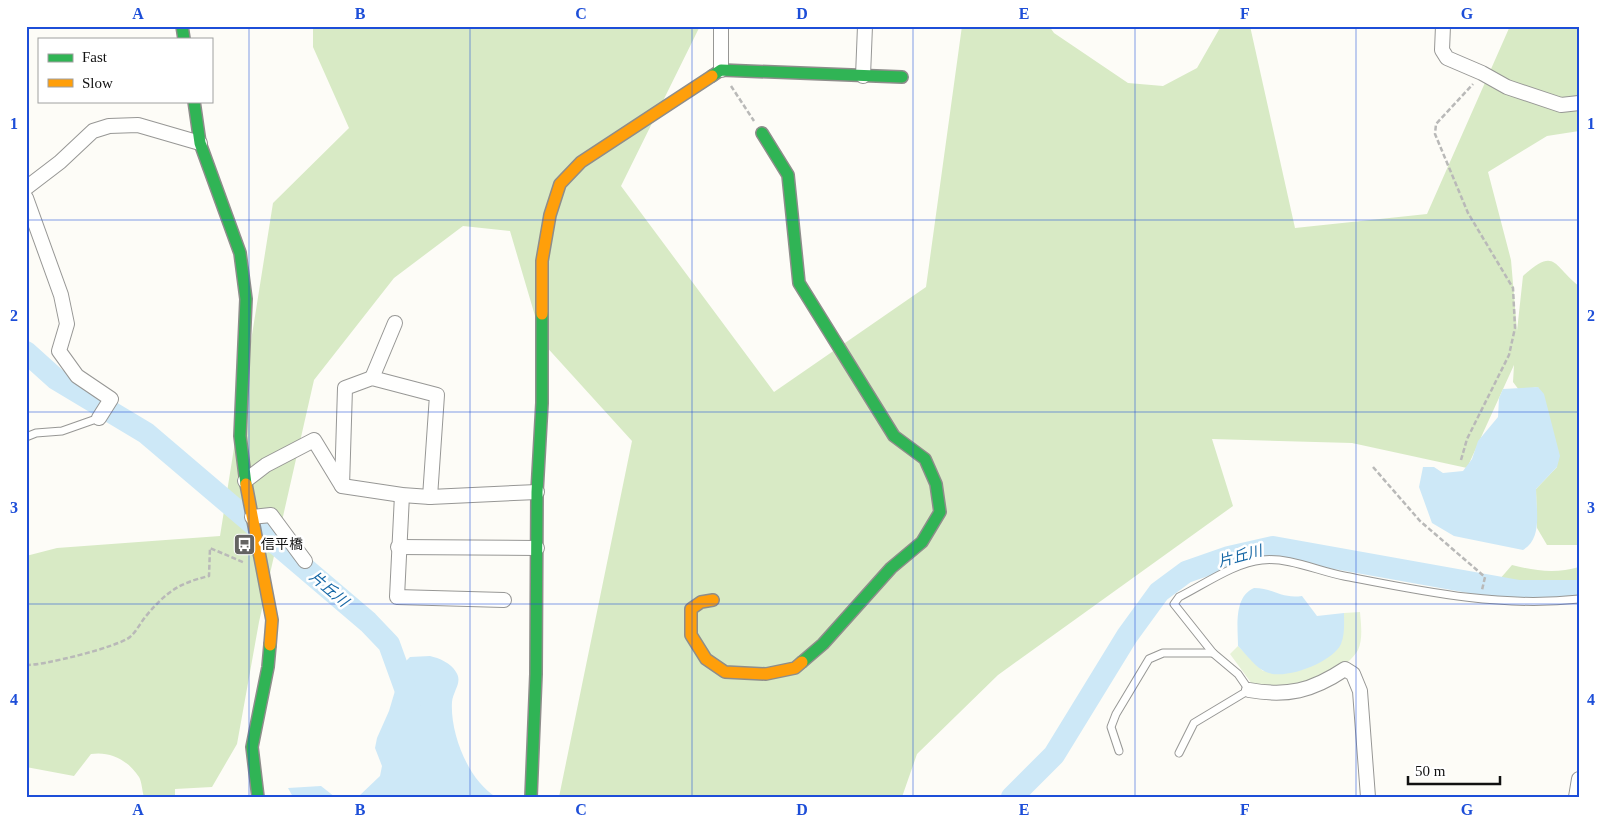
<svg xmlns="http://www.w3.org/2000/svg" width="1605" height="823" font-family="'Times New Roman','Noto Sans JP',serif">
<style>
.green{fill:#e7f3d7}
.forest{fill:#d8eac5}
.water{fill:#cde8f7}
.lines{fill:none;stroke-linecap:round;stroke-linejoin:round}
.river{stroke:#cde8f7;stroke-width:22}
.lane-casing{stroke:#979795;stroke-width:9}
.street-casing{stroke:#979795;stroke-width:16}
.fast-casing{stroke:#8e8d8b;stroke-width:14}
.slow-casing{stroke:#8e8d8b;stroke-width:14}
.path{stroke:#b9b9b8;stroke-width:2.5;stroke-dasharray:5 2.5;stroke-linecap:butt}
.lane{stroke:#fffffe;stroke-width:7}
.street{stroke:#fffffe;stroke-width:14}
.fast{stroke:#30b455;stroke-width:11}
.slow{stroke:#ff9f0a;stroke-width:11}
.grid{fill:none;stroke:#1d4ed8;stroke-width:1;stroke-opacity:0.55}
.labels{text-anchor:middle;stroke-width:5;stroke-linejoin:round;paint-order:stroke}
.poi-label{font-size:14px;fill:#111;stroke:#fff;text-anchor:start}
.water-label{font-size:15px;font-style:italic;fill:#1768a6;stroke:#fff}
.neatline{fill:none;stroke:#1d4ed8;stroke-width:2}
.grid-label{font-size:16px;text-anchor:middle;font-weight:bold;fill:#1d4ed8}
</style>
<rect width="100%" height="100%" fill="#fdfcf7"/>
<!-- green -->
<path class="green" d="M1360 612C1361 624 1363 639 1358 650 1350 666 1308 690 1290 691 1278 691 1263 686 1252 684L1230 654 1238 646 1263 671 1341 643 1344 613Z"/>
<!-- forest -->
<g class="forest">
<path d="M313 26H700L621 186 774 392 926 287 962 26H1049L1054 33 1128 83 1163 86 1197 68 1221 26H1250L1295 228 1427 214 1510 26H1579V131L1547 136 1488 172 1511 260 1517 331 1523 276C1556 246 1553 266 1579 286V545H1547L1537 528 1536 489 1557 467 1538 387 1519 390 1513 382 1514 365 1467 468 1352 443 1212 439 1233 506 998 675 917 754 902 797H559L632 441 543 343 510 231 463 226 394 278 314 380 259 622 237 744 212 787 175 789V797H144C142 791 142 782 139 777 128 760 110 751 91 754L74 776 26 767V556L57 548 220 536 273 203 349 128 313 47Z"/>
<path d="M1512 565C1535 571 1556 574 1579 567V582L1499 580Z"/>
</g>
<!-- water -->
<g class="water">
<path d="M1538 387 1544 394 1560 456 1557 467 1536 489C1536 510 1543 538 1523 550L1454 536 1432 523 1419 487 1423 467H1434L1443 473 1463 471 1472 459 1478 441 1498 417 1499 398 1503 389Z"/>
<path d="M1254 588C1274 588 1280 599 1302 596L1317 616 1344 613C1344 623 1345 634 1341 644 1333 662 1285 681 1266 672 1256 668 1246 654 1238 646 1238 628 1233 597 1254 588Z"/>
<path d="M430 656C439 658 451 663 456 672 463 682 453 691 452 702 450 733 468 780 496 797H358L380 776 382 766 375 748 377 738 389 711 403 664 410 657Z"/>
<polygon points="321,786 335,797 293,797 288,788"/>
</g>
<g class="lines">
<!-- river -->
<g class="river">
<polyline points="26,352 56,379 146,433 368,622 389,644 410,702"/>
<polyline points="1012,797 1054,755 1127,636 1159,592 1186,572 1229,557 1273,547 1519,591 1579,591"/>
</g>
<defs>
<g id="lane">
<polyline points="26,437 36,433 62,431 99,418"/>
<polyline points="1119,751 1111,727 1116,714 1149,659 1163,653 1213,653"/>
<path d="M1179 753 1194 723 1249 690 1238 674 1213 653 1174 604 1179 597C1203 585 1236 562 1262 560 1289 557 1318 571 1344 576 1421 591 1500 608 1579 599"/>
</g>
<g id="street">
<polyline points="1443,26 1442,50 1447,58 1482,73 1507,87 1561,105 1579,103"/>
<polyline points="721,70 721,26"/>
<polyline points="863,76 865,26"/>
<polyline points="26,188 60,162 93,131 109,126 138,125 200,143"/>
<polyline points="26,198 61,295 67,324 59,351 77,376 111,399 99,418"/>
<polyline points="372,378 395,323"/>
<polyline points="245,481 266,465 314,440 342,486 402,495 430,497 537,492"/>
<polyline points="342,486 345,388 372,378 437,395 430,497"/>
<polyline points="402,495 397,597 504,600"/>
<polyline points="252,517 271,515 305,561"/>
<polyline points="398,547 537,548"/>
<path d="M1249 690C1287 697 1312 691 1345 669L1353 674 1360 691 1368 797"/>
<polyline points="1576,797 1579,779"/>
</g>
<g id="fast">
<polyline points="182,26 184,39"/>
<polyline points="712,76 721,70 902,77"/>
<polyline points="194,101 200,143 240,253 246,299 240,436 246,484"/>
<polyline points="762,133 788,175 799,283 894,436 925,459 936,484 940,512 922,542 891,568 823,644 802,662"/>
<polyline points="258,797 252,747 268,667 270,645"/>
<polyline points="531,797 536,674 537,492 542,403 542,314"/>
</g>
<g id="slow">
<polyline points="542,314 542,261 550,215 560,184 581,162 712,76"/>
<polyline points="246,484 272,620 270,645"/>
<polyline points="713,600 701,602 691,609 691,635 706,659 725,672 766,674 795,668 802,662"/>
</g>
</defs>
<!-- lane casing -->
<use href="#lane" class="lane-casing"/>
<!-- street casing -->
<use href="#street" class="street-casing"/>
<!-- fast casing -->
<use href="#fast" class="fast-casing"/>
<!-- slow casing -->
<use href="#slow" class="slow-casing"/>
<!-- path -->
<g class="path">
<polyline points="731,86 754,121"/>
<polyline points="1461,460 1467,439 1509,355 1515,328 1513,288 1468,213 1435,134 1436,124 1473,84"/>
<polyline points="1373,467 1420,521 1485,577 1482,590"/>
<path d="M26 665C41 666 118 647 130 637 136 632 141 622 146 616 166 592 179 583 209 576L210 548 245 563"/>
</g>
<!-- lane -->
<use href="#lane" class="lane"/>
<!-- street -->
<use href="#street" class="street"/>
<!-- fast -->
<use href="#fast" class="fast"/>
<!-- slow -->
<use href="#slow" class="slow"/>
</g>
<!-- grid -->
<path class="grid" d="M249 26V797M470 26V797M692 26V797M913 26V797M1135 26V797M1356 26V797M26 220H1579M26 412H1579M26 604H1579"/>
<!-- icons -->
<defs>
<symbol id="bus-square" viewBox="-11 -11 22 22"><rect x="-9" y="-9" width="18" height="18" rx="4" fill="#646362" stroke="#fff"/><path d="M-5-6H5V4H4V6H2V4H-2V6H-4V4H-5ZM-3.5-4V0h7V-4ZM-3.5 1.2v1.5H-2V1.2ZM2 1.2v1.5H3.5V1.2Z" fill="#fff"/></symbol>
</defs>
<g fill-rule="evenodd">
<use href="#bus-square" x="232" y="532" width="25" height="25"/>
</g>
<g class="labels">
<!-- poi labels -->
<g class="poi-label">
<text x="261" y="549">信平橋</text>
</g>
<!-- water labels -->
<g class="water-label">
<text transform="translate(1240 556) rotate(-15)" y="5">片丘川</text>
<text transform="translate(329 589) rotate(40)" y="5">片丘川</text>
</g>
</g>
<!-- border -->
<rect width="1605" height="823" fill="none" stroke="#ffffff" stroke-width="55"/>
<!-- legend -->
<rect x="38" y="38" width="175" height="65" fill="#ffffff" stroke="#a0a0a0"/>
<rect x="48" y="54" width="25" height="8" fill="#30b455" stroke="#a0a0a0"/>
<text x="82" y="62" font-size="15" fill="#111111">Fast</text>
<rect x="48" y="79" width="25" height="8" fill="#ff9f0a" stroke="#a0a0a0"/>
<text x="82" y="88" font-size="15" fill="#111111">Slow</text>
<!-- scale -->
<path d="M1408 776v8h92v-8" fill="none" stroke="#111111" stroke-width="2.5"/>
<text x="1415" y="776" font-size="15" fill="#111111" stroke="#ffffff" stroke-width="4" paint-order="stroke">50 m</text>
<rect x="28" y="28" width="1550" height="768" class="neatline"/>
<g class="grid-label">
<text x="138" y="19">A</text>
<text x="360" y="19">B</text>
<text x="581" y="19">C</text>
<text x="802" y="19">D</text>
<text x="1024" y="19">E</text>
<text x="1245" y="19">F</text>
<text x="1467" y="19">G</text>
<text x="14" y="129">1</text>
<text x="1591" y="129">1</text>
<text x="14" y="321">2</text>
<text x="1591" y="321">2</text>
<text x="14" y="513">3</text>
<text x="1591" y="513">3</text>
<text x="14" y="705">4</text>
<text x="1591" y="705">4</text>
<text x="138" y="815">A</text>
<text x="360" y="815">B</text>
<text x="581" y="815">C</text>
<text x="802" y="815">D</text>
<text x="1024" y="815">E</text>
<text x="1245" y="815">F</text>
<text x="1467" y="815">G</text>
</g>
</svg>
